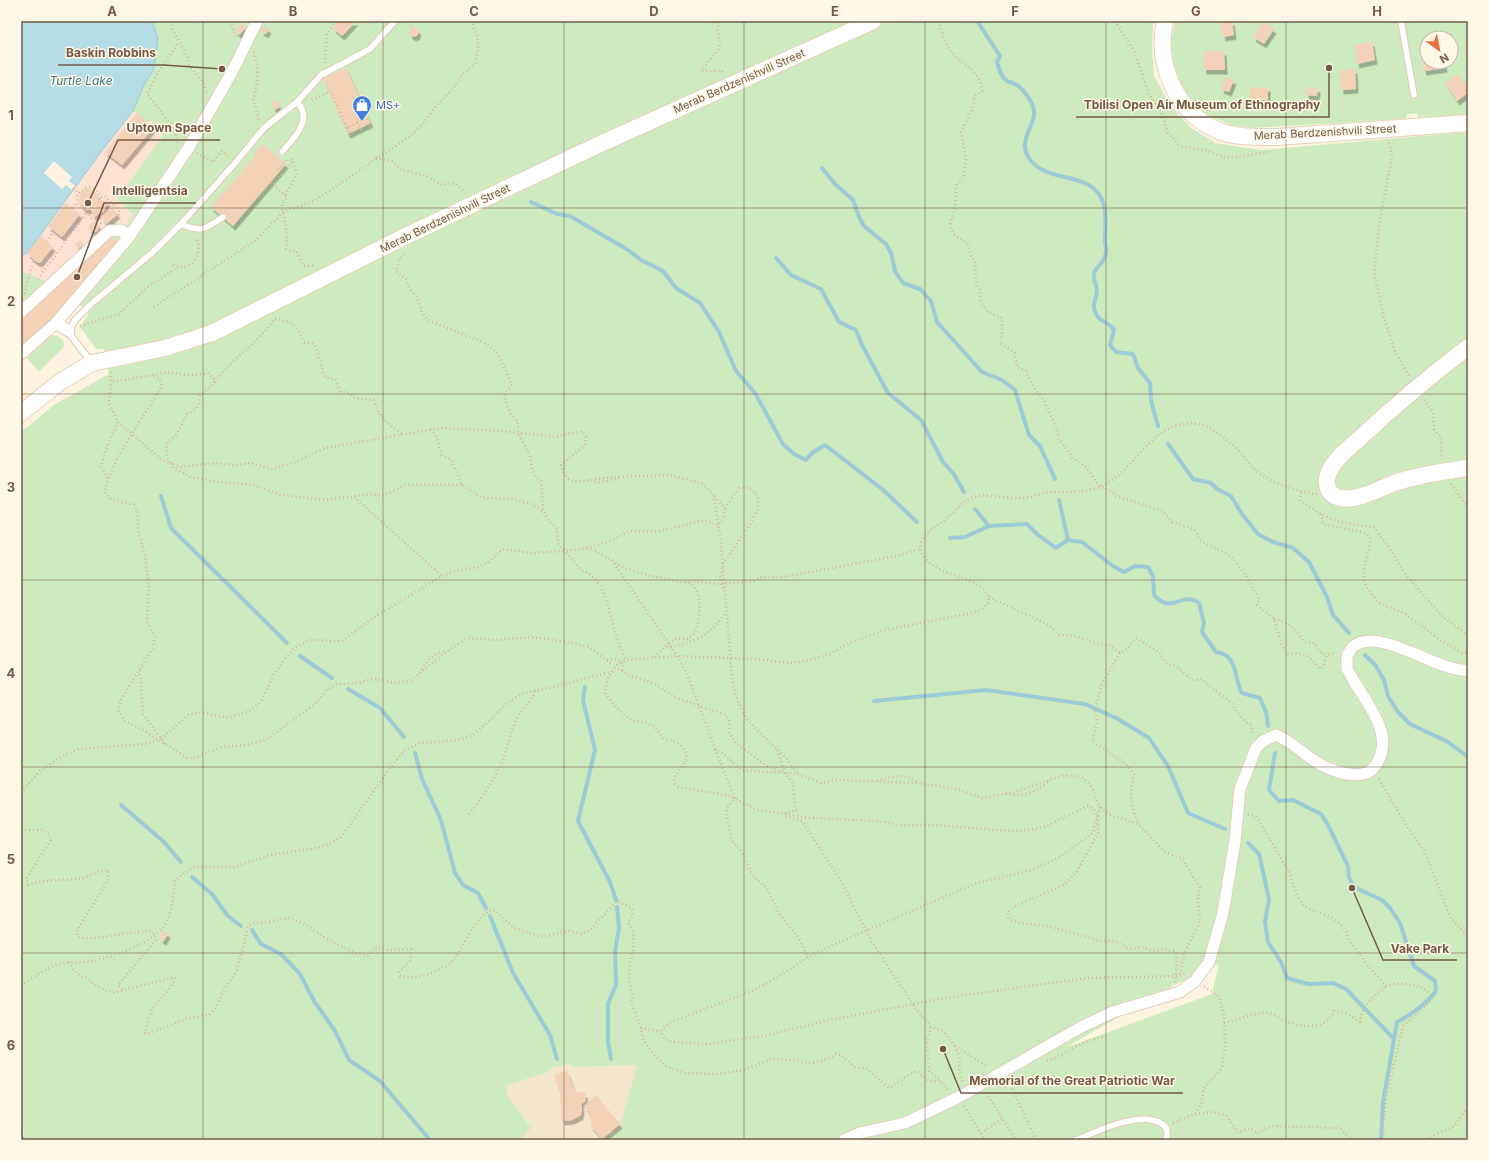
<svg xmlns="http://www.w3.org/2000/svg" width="1489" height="1161" font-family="Inter,sans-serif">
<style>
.residential{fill:#f4e5cf}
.commercial{fill:#fde2d4}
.green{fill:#ceeabf;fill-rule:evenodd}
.water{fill:#b5dde6;stroke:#9bccd8}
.pier{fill:#fdf3e0}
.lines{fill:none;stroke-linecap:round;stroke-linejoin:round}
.stream{stroke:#9bccd8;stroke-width:4}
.building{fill:#f3d2b7;filter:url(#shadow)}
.lane-casing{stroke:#e1cfbc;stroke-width:8}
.street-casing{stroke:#e1cfbc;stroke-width:13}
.secondary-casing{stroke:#e6d1ba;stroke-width:18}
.path{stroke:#d7b59b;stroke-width:2.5;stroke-dasharray:1 3;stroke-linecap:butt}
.lane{stroke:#fff;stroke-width:5.5}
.street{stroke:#fff;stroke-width:11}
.secondary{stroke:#fff;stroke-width:16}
.grid{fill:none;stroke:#745947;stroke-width:1;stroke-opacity:0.55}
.labels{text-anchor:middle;stroke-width:3;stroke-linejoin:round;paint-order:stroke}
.street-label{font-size:11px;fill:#745947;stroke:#fff7e7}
.shop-label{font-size:11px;fill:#366cbe;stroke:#fff7e7;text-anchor:start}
.water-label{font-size:12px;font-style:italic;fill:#417988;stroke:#fff7e7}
.leader{fill:none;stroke:#745947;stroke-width:1.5}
.callout-dot{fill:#745947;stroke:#fff7e7;stroke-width:1.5}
.callout-label{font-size:12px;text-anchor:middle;font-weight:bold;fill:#745947;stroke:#fff7e7;stroke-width:3;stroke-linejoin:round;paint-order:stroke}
.neatline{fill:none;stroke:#745947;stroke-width:1.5}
.grid-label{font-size:13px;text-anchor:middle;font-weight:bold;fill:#745947}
</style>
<defs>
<filter id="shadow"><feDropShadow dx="2.5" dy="4.5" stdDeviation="0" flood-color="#0004"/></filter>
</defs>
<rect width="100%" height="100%" fill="#fdf3e0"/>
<!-- residential -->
<polygon class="residential" points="568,1064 574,1067 637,1065 619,1131 602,1140 520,1140 531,1128 507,1095 507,1085 545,1073 552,1068"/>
<!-- commercial -->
<polygon class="commercial" points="133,111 148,123 151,121 164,134 117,199 134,216 127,225 47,282 21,271 21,256 27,253 101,152"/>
<!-- green -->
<g class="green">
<path d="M21 21H1153L1152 46 1154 76 1170 105 1190 127 1215 143 1262 150 1468 132V1140H602L619 1131 637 1065 574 1067 568 1064 552 1068 545 1073 507 1085V1095L531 1128 520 1140H21V432L54 405 109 374 104 349H96L80 327 89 313 79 304 57 328 21 359V271L47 282 112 222 127 225 133 215 117 199 164 134 151 121 148 123 133 111 101 152 27 253 21 256ZM1219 964 1212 994 1065 1048 1172 986Z"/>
<path d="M1175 21H1468V115L1418 118 1417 113 1407 114 1406 119 1252 128 1232 125 1209 116 1193 103 1182 86 1174 67 1171 43ZM1427 38H1451V62H1427Z"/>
<polygon points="54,335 58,336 63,340 64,347 39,372 27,358 50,336"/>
</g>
<!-- water -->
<polygon class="water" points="21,21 152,21 158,38 154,69 144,85 133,111 101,152 27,253 21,256"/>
<!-- pier -->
<polygon class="pier" points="54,161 72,177 69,181 75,186 72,190 66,185 62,189 44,173"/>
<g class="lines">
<!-- stream -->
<g class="stream">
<path d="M977 21 1000 56 997 62C999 69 1001 77 1007 81 1009 82 1013 83 1015 84 1023 88 1033 102 1034 111 1036 127 1014 142 1032 162 1052 184 1094 170 1104 205 1107 218 1105 229 1105 241 1105 245 1107 249 1106 253 1105 262 1099 264 1095 271 1091 279 1097 283 1097 291 1096 302 1090 305 1098 317 1102 322 1110 323 1114 330L1110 345 1116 352 1133 354 1138 368 1150 383 1151 401 1158 426"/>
<polyline points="822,168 835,184 853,200 859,217 864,226 886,244 891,253 895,271 903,283 920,289 931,301 937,322 982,372 1002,380 1015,390 1029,435 1040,446 1055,479"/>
<polyline points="531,202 557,214 570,216 628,250 641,260 663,271 676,288 700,303 719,332 736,371 755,393 783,444 794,454 806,460 812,453 825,445 882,489 917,522"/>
<polyline points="776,258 791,275 821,289 839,322 856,330 862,345 888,393 921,420 943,462 953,473 964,492"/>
<polyline points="1168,444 1193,479 1211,483 1217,489 1231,496 1242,514 1258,534 1273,542 1293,548 1309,562 1327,597 1333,615 1349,633"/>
<polyline points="161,496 171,528 287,643"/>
<polyline points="1059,500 1068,540"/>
<polyline points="975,509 989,526"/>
<path d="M950 538 965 537 989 526 1027 524 1037 534 1056 548 1068 540 1082 542 1113 566 1124 572 1135 566 1148 567 1153 576 1154 595C1157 598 1161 602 1165 603 1178 607 1184 592 1199 603L1204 623 1202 632 1216 652C1239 655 1233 678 1242 693L1260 698 1266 712 1268 726"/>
<polyline points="1365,655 1376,666 1384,680 1388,696 1398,712 1410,724 1448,742 1468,757"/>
<polyline points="300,656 332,678"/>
<polyline points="585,687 583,700 595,750 578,821 610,882 616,900"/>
<polyline points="348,689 380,708 404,737"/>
<polyline points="874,701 986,690 1085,704 1118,719 1149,738 1168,766 1188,813 1225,829"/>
<polyline points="415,753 422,779 441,820 455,873 463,885 478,893 486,908"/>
<path d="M1275 753 1269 790 1279 801 1293 800 1321 814 1328 825 1348 866 1349 878 1354 887 1382 900 1390 908 1400 923 1414 966 1435 981 1436 991C1428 1002 1410 1016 1397 1022L1383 1102 1381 1140"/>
<polyline points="121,805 164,842 181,862"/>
<polyline points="1248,843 1259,854 1269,899 1265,922 1268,942 1281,962 1287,978 1308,984 1333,983 1346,989 1394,1039"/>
<polyline points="192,877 212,894 228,916 241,926"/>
<polyline points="490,916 513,973 550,1035 557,1059"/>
<polyline points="252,930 261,944 281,954 300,974 314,1001 335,1031 349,1060 380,1081 430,1140"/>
<polyline points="611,1059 608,1042 608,1004 616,985 615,952 619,927 617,907"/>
<polyline points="21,1137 24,1140"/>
</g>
</g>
<!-- building -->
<g class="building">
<polygon points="339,21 356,21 342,36 333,28"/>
<polygon points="1220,21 1232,21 1234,35 1223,37"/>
<polygon points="1263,22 1274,29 1264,44 1253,37"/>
<polygon points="242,24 246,28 239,35 235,30"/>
<polygon points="264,26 269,29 266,34 261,31"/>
<circle cx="414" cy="32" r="4.5"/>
<polygon points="1372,42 1375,60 1357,64 1354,45"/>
<polygon points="1427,44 1427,62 1444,62 1445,68 1424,71 1419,45"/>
<polygon points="1204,51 1224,51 1225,70 1204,70"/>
<polygon points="346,68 371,123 348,134 323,79"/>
<polygon points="1355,69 1356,89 1341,90 1340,70"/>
<polygon points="1458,74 1468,89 1468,93 1457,101 1445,83"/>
<polygon points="1225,77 1234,80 1229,92 1221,89"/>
<polygon points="1268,87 1268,100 1250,100 1250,88"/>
<polygon points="1306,87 1318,88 1317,96 1306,95"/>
<polygon points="276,100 280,107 275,110 271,103"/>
<polygon points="137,113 154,127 122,165 105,152"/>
<polygon points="262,144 286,164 233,226 211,207 256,155 254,153"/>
<polygon points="87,188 97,193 99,200 108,201 104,211 94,217 91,210 84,209 78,201 81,192"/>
<polygon points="66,203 80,214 62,237 48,226"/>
<polygon points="112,207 118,214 106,224 101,217"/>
<circle cx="94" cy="227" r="5"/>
<polygon points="41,236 53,247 40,263 35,261 27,253"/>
<polygon points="112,236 117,241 118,245 70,300 21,347 21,318"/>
<polygon points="80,240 84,245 78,249 75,244"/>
<polygon points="163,931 168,933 164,941 160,939"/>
<polygon points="567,1071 573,1088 577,1092 585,1093 586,1101 581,1104 582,1108 581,1115 572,1120 562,1121 560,1093 554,1075"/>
<polygon points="596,1095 620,1124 602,1139 590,1125 593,1123 589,1119 592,1117 584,1106"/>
</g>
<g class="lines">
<defs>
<g id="lane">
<polyline points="1401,21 1414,95"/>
<path d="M282 152C294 138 314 119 297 102"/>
<path d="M181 224C200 233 206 229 223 217"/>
<polyline points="92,363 71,336 69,331 75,320 90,305 153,252 181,224 236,162 264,128 297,102 321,75 370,49 394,22"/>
<path d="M1076 1140C1098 1131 1140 1110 1162 1124 1168 1127 1168 1134 1166 1140"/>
</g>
<g id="street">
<polyline points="21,312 109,231 121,230 129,237"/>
<polyline points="56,323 69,331"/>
<polyline points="21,354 56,323 129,237 189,147 233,70 257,21"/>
<path d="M844 1140 860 1133 905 1123 959 1097 1081 1027 1113 1012 1180 992 1195 981 1209 962 1223 913 1235 841 1240 789 1256 748 1263 741 1276 735C1296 743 1310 762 1330 769 1343 774 1366 780 1375 766 1396 737 1369 707 1354 681 1352 677 1348 672 1347 668 1347 664 1347 659 1347 656 1349 653 1351 648 1354 646 1380 626 1439 673 1468 670"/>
</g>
<g id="secondary">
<path d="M1165 21C1155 64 1177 114 1219 131 1238 138 1258 137 1277 137L1468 123"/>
<path d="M1468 347C1430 376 1393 407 1359 439 1349 448 1336 458 1330 470 1324 482 1326 495 1341 498 1359 501 1380 488 1397 482 1420 475 1444 471 1468 468"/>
<polyline points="21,413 60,382 92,363 165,348 212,333 406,236 598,145 873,21"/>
</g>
</defs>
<!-- lane casing -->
<use href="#lane" class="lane-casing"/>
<!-- street casing -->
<use href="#street" class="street-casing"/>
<!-- secondary casing -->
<use href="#secondary" class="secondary-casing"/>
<!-- path -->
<g class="path">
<polyline points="170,21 173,30 189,60 189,65 203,82 207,94"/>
<polyline points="230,21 236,37"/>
<polyline points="409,21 412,28"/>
<path d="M714 21 719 23 717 31C727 52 709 55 702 71H722L723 74"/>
<path d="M939 21C939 26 947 46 950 50 960 64 982 71 982 91L975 96 973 108 961 132 966 159 964 177 956 186 955 208 950 224 953 233 967 244 971 256 975 261 976 283 981 291 980 300 988 312 1002 318V333L1000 343 1015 353 1017 367 1026 371 1035 389 1044 400 1058 432V438L1070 453 1072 458 1085 466 1100 487 1112 491 1116 496 1163 511 1172 522 1194 529 1200 540 1232 557 1245 574 1259 599 1257 605 1274 619 1282 646 1288 654C1303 651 1311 657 1320 669L1323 667 1327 655 1336 653"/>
<polyline points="1115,21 1134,51 1149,94 1162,115 1168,133 1180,146 1208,151 1226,158 1270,152"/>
<path d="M254 52C258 65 259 86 253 98L259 121"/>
<polyline points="325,63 327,33 336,21"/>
<polyline points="312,100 331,91 347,128 357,123 363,135"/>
<polyline points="357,123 367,118 373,130"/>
<polyline points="347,128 353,139"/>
<polyline points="178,143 171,124 147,94 159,71 179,42"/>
<polyline points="1389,143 1392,156 1379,226 1374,273 1384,317 1395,352 1410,377"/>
<polyline points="197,153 213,162 221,151 230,157"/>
<polyline points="376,158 392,161 401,170 427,176 442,185 454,183 467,193"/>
<polyline points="278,170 287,160"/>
<polyline points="271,183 273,185 293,161 291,159 288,159"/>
<polyline points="273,185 287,197 282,205 287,233 286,249 289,251 296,251 304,266 316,265"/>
<polyline points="73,188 79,193"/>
<polyline points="285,195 297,175 293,162"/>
<polyline points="72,208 77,203"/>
<path d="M101 224 99 220H93C87 210 76 208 77 196 84 184 95 185 101 197L105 196 120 212 118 218"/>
<polyline points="47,242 54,231"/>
<path d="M404 254 400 258 396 271 406 279 409 287 417 297 422 313 428 320 487 344 498 354 512 385 505 393V400L511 414 517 420 519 434 530 456 532 469 536 477 541 481C544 500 538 515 556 527L559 545 565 551 581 570C606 577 609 613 615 633 618 642 622 651 626 660"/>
<path d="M173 265C192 273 204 253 196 237"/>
<polyline points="38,279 88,211"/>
<path d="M25 294C26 281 32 272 33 259"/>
<polyline points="154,307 255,241 283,212 314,201 409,137 423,124 436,106 453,89 460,77 475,64 478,49 478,36 474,29 473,21"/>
<path d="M275 319C293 322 297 324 304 342L314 344C320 356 320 366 326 378L335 379 340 391 349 393 356 398 374 400C378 417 389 425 404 435"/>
<polyline points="80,326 119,314 148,287 178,267"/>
<path d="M111 372V382L154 375C166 370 176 374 188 375 195 375 201 374 208 373L215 380 214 384 200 395C200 406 196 410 187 414L176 435 168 442 166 448 168 459 171 463 180 467 215 463 233 465 251 463 273 469 298 461 325 448 440 428 504 431 553 437 582 431 586 437 585 445 561 465 563 472 567 478 575 482 613 477 670 475 697 482 704 485 712 494 715 504 721 542 732 679 736 697 747 720 788 760 798 774"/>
<polyline points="154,376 160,379 162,386 117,458 104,491 111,499 134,505 138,514 138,531 144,552 149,585 147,621 155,636 153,647 121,700 118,710 121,716 125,721 143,730 187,758 193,758 222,747 246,745 267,739 316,703 326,691 337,684 358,683 371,679 382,680 394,683 410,681 446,652 468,638 494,640 531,637 573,643 589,647 613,665"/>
<path d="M215 382C232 358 258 343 275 319"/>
<polyline points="1424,400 1433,412 1434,429 1441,437 1441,458"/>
<polyline points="118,422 162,460 171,463 173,468 191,477 225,483 251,484 282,495 323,500 371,494 381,496 406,485 462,485"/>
<path d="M431 429 436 436 442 455 452 460C454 470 459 476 462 485L483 498 514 499 531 504 542 511"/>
<polyline points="108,478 101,466 106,449 118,422 109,403 111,382"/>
<path d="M591 480C599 485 610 480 619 478"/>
<polyline points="1451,484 1468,508"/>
<path d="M1301 492 1300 501C1308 505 1314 510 1321 514 1336 522 1356 525 1373 527L1388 546 1407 576 1444 618 1468 635"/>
<polyline points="354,497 442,576"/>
<polyline points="1321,514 1323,524 1366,533 1371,540 1363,573 1366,587 1379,603 1404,613 1443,642 1463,653 1468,653"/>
<path d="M587 548C602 552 613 563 628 569 647 576 669 580 689 583 704 591 700 619 695 633L688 639 677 638 653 657"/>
<polyline points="612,560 677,656 687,674 715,749 723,753 741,770 782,773"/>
<path d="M723 564 749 526 758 509V496C752 489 748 486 739 488L725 508"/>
<polyline points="722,568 720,575 723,591"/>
<polyline points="21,573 21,575"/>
<polyline points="686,582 691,581 721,584 753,581 762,577 783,577 896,556 920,549"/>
<path d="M989 597 1049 625 1059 635 1076 636 1101 645H1109L1120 653 1127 649 1136 638 1159 652 1166 663 1176 666 1192 680 1202 679C1211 688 1223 695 1232 704 1239 713 1240 719 1251 725L1253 735"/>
<path d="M1274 619C1289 622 1296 629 1304 642L1314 643 1321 653 1327 655"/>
<path d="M671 648C677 644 683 645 689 642 705 637 715 627 725 614"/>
<path d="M1120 653 1102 684 1095 709 1097 723 1092 741 1126 764 1134 774C1129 795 1131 804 1138 824"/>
<path d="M607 660C613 659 620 658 624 665L622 671"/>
<polyline points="618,669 631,676 655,684 674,697 726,715 730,723 729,733 737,744 767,766 785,773 798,774 821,783 835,780 918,783 957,789 982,798 1015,792 1064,775 1081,777 1090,784 1100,807 1108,814 1138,824 1165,852 1183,859 1193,877 1200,887 1198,899 1200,922 1184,954 1180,975"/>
<polyline points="140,670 143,714 166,745"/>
<path d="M420 673C424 664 435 650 446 652"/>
<polyline points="715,749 735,798 728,806 726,813 732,841 740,849 754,877 766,887 780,915 798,937 808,957"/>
<polyline points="777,750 785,773 792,781 796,811 786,812 785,816 802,821 806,827 841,881 872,942 913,1005 931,1027 943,1031 955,1046 988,1067"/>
<polyline points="1379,779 1408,828 1425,852 1450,917 1468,937"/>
<path d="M877 781C890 777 906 772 917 782"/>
<polyline points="21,792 40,771 64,755 79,749 146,744 162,738 188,715 199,712 229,718 251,710 262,700 274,674 294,648 310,640 342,641 373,618 442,576 459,570 478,567 489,562 502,549 532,553 565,551 586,548 605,543 630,531 660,531 705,520 718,526 723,519 725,508 714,496"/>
<path d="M1006 793C1023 799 1038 791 1050 780"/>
<polyline points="1100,807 1093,833 1058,858 1031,870 974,884 958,891 835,944 808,957 775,979 752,991 669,1023 663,1028 661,1032 665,1039 673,1042 708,1044 763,1036 830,1020 945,998 1086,978 1174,976 1185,973"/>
<path d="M469 814C482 798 497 776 504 757 508 744 511 730 517 719 522 708 532 703 535 691"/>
<path d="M1248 814 1256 817 1261 824 1288 870 1297 895 1305 907 1332 918 1345 929 1349 940 1365 962 1386 986C1400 981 1423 984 1432 996V1000L1403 1026 1387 1094 1383 1125 1384 1140"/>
<path d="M21 830H43L50 835 51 840 26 879 28 885 42 881 81 879 101 871 108 870 109 878 76 932 78 937C94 941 111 935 128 933 135 932 142 932 149 930L155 935 156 940 118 985 123 990"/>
<path d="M69 962 74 971 81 976 89 979 93 984 112 993 174 977 175 980C168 993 160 998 153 1008 149 1016 147 1025 145 1033L148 1034 185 1019 210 1014 216 1008 223 991 236 972 243 949 248 926 253 923H263L289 918 305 924 324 937 355 953 368 955 373 952 374 948 378 947 386 950 411 949V960L399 972 400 976C411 979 421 977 431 973 436 971 443 968 448 965 464 953 474 911 495 910L514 928 541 937 569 931 581 934 589 931 617 901 632 908 633 915 628 922 633 932 634 948 630 961 629 982 633 994 631 1002 641 1028 643 1040 656 1057 667 1067 684 1073 716 1074 744 1070 771 1059 797 1060 807 1064 822 1061 831 1057 835 1054 841 1055 855 1067 867 1069 889 1088C899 1083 907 1074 917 1071L929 1081H941L948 1091"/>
<path d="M1175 982 1177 956 1174 951 1163 949 1152 951 1144 947 1129 949 1115 941H1101L1048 926 1020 923 1009 919 1007 913 1013 907 1065 884 1076 873 1098 833V816L1093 808 1088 806 1044 827 1021 831 995 830 935 825H900L877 821 812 818 786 814 758 810 730 796 679 787 675 784 674 778 686 761 687 754C681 743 676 741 664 739L655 727 647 723 631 720 617 708 606 695 605 689 609 676 618 664 626 660 677 656 755 659 791 663 810 660 830 654 849 643 885 630 972 613 982 609 989 603C990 572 922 580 920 545 928 528 934 529 947 518 956 511 962 502 973 497 985 493 1008 499 1022 498 1031 498 1039 493 1048 492 1066 491 1077 494 1096 488 1138 475 1148 417 1200 424 1210 425 1235 446 1242 454 1246 459 1250 465 1255 470 1273 484 1295 491 1317 494"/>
<path d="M21 985C32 978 44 970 56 965 68 961 80 964 92 961 111 958 151 943 163 927 173 915 173 895 175 880L194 867H234L270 855 316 848 329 844 341 837 390 768 405 750 420 743 458 740 473 735 490 720 507 703 524 693 554 687 613 671"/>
<path d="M1224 1023C1238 1020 1255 1011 1269 1013 1274 1014 1279 1018 1283 1020 1301 1027 1325 1032 1334 1011 1345 1012 1351 1015 1360 1022 1361 1006 1374 996 1386 986"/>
<polyline points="931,1027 927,1041 929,1071 941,1081"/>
<polyline points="641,1028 661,1032"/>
<polyline points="955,1046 960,1059 959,1073 963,1082"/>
<path d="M1047 1061C1068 1054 1082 1039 1105 1037"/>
<polyline points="1009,1081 1036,1140"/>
<polyline points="986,1093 1016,1140"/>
<polyline points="964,1106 985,1140"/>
<polyline points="1195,1114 1212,1112 1226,1115 1238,1133 1249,1128 1258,1133 1271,1126 1340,1128 1352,1140"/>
<polyline points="1173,1123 1195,1114 1201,1105 1204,1088 1222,1068 1225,1049 1224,1015 1219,997 1204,986"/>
<polyline points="981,1133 1002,1119"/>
<polyline points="1423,1140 1454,1126 1468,1107"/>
</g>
<!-- lane -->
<use href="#lane" class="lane"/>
<!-- street -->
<use href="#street" class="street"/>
<!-- secondary -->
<use href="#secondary" class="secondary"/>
</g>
<!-- grid -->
<path class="grid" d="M203 21V1140M383 21V1140M564 21V1140M744 21V1140M925 21V1140M1106 21V1140M1286 21V1140M21 208H1468M21 394H1468M21 580H1468M21 767H1468M21 953H1468"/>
<!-- icons -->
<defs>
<symbol id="shop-pin" viewBox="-11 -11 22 30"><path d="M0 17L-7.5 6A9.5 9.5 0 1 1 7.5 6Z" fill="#3f7fe0" stroke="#fff7e7"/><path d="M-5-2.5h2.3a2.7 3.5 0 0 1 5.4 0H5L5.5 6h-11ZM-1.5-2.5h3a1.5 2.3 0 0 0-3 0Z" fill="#fff"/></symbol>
</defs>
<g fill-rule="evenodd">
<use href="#shop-pin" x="351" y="94" width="22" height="30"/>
</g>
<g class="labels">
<!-- street labels -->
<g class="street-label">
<text transform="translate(739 81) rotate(-24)" y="4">Merab Berdzenishvili Street</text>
<text transform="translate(1325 132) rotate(-3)" y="4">Merab Berdzenishvili Street</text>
<text transform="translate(445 218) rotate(-26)" y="4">Merab Berdzenishvili Street</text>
</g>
<!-- shop labels -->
<g class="shop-label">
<text x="376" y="109">MS+</text>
</g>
<!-- water labels -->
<g class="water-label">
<text x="81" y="85">Turtle Lake</text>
</g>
</g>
<!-- callouts -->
<path class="leader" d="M222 69L164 65H58M1329 68L1329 117H1076M88 203L118 140H220M77 277L104 203H196M1352 888L1383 960H1457M943 1049L961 1093H1183"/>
<g class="callout-dot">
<circle cx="222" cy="69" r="4"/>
<circle cx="1329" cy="68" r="4"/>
<circle cx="88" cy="203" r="4"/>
<circle cx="77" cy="277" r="4"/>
<circle cx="1352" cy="888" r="4"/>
<circle cx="943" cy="1049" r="4"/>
</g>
<g class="callout-label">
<text x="111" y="57">Baskin Robbins</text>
<text x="1202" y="109">Tbilisi Open Air Museum of Ethnography</text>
<text x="169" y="132">Uptown Space</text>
<text x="150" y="195">Intelligentsia</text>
<text x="1420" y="953">Vake Park</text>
<text x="1072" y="1085">Memorial of the Great Patriotic War</text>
</g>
<!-- border -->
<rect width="1489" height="1161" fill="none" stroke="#fff7e7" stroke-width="44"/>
<!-- north arrow -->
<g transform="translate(1439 50) rotate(148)"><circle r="19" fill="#fff7e7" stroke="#c7b8a7"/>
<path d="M0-3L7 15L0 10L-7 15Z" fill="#ea6f42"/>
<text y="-6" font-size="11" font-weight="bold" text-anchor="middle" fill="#745947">N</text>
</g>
<rect x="22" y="22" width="1445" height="1117" class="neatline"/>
<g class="grid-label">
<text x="112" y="16">A</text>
<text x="293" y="16">B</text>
<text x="474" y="16">C</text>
<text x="654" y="16">D</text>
<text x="835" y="16">E</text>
<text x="1015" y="16">F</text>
<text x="1196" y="16">G</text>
<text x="1377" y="16">H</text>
<text x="11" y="120">1</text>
<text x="11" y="306">2</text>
<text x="11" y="492">3</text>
<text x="11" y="678">4</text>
<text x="11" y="864">5</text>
<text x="11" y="1050">6</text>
</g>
</svg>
